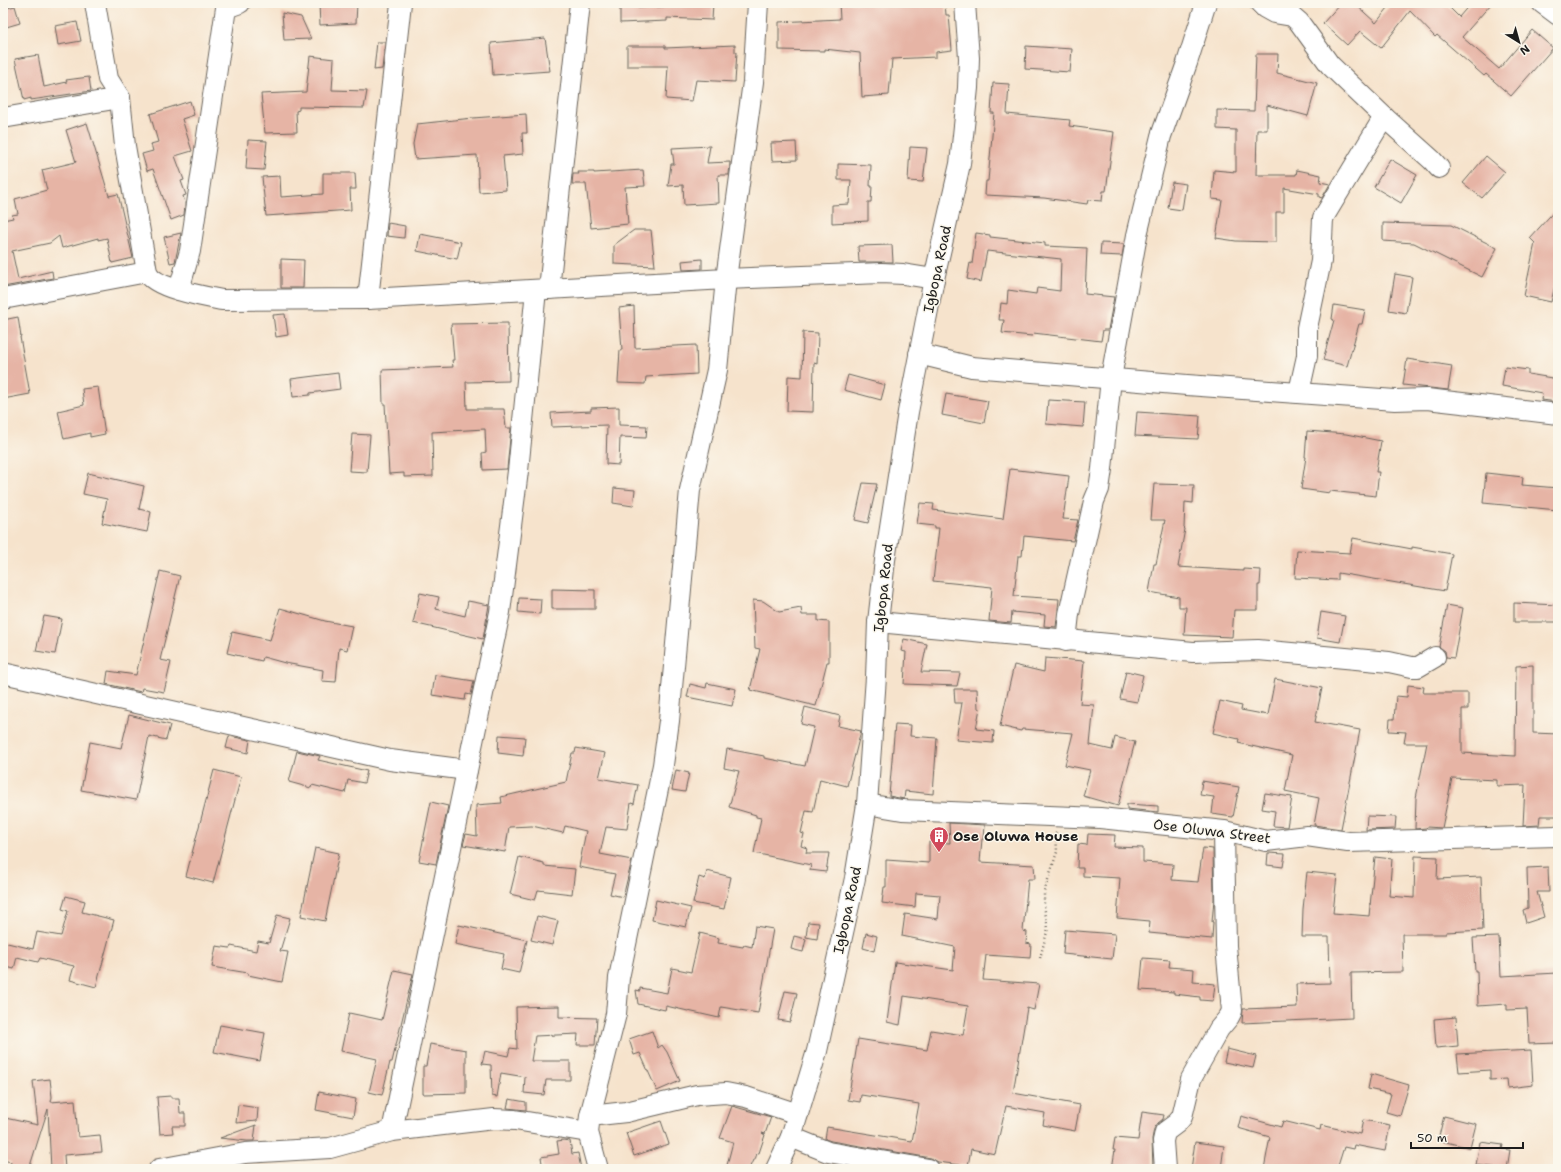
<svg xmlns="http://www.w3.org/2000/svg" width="1561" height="1172" font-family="'Shantell Sans',sans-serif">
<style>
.building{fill:#e6b4a5}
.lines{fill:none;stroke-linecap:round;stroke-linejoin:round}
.minor-casing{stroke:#68625a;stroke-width:22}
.path{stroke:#68625a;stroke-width:2.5;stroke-dasharray:1 3;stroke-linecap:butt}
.minor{stroke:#fff;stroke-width:20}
.labels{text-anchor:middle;stroke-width:3;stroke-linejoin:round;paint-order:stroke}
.street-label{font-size:14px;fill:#1c1c1c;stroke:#fbf7ec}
.poi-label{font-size:14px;font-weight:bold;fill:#1c1c1c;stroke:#fbf7ec;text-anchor:start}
</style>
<rect width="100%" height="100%" fill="#fbf7ec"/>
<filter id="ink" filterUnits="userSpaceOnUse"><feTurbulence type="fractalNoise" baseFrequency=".025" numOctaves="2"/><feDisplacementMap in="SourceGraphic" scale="8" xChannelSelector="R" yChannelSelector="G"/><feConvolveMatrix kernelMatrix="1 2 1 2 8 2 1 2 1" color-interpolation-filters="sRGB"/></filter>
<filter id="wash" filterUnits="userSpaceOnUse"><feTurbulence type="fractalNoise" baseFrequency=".012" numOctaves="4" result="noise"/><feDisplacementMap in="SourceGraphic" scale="16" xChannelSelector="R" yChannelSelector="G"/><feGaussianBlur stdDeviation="0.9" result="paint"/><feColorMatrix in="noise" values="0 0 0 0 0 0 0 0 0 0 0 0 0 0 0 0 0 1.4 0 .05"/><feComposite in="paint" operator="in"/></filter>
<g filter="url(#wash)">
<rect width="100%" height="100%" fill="#f6e3cc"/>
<g id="blocks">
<!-- building -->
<g class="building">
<polygon points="350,3 357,3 356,23 320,25 319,4"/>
<polygon points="620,3 638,3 638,8 676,6 677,3 713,3 712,20 667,18 667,21 620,23"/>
<polygon points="839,3 945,3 946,15 949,15 952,50 936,52 936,57 892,59 889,95 862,97 860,53 824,49 824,51 779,50 779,22 840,19"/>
<polygon points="1341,3 1354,3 1376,23 1392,3 1445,3 1459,17 1471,3 1492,3 1462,37 1499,69 1532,30 1553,48 1511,96 1486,74 1484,76 1437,35 1435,37 1410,11 1381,48 1360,31 1347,45 1323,23"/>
<polygon points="15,6 20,23 3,28 3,9"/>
<polygon points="282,13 301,17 311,39 284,40"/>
<polygon points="77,22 81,41 58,45 55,26"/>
<polygon points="545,38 550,71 493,75 491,43"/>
<polygon points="377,42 385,42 382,69 374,70"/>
<polygon points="735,45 735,52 737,52 735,82 696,80 692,101 666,99 668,66 627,66 627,46 665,46 665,48"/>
<polygon points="1026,46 1072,49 1070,72 1025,69"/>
<polygon points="1256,54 1278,54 1277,73 1317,83 1308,116 1267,105 1267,130 1257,130 1256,175 1296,175 1297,170 1321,175 1320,182 1330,184 1322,198 1319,197 1319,194 1284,188 1284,212 1276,212 1276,242 1236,241 1216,238 1222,200 1212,199 1214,170 1236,172 1236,130 1217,129 1217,110 1254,111"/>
<polygon points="38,55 44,87 67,82 66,80 89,77 91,91 31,100 31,98 24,100 15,59"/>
<polygon points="310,56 334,59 332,90 367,91 364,108 299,107 299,110 296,111 297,132 265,133 261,94 306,92"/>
<polygon points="993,83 1009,84 1007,114 1070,120 1069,126 1114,132 1106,191 1103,191 1102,201 1088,200 1087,204 1044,198 985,195 986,181 988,181 994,113 991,113"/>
<polygon points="190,101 194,115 182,119 192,151 175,156 184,180 181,181 186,195 183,196 185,203 184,215 171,220 153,169 147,171 142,154 153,151 151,144 158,142 150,114"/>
<polygon points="526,114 527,133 522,133 523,154 503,156 506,190 479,192 477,155 415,159 413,144 417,124 473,118"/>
<polygon points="87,123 109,196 118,194 133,258 112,263 107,238 98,240 98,238 62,248 59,236 50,243 12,251 18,279 52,271 53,278 3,287 3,220 13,218 12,215 18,214 15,199 47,190 42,170 76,162 66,130"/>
<polygon points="248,140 267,141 264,170 246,169"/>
<polygon points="796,142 797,160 772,161 771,143"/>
<polygon points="710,146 707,163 730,162 729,175 718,175 719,203 684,205 683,185 668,186 671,164 674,164 672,148"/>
<polygon points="910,147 927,148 923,182 908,181"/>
<polygon points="1486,156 1505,172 1482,198 1463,183"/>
<polygon points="1390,159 1417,175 1401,203 1374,187"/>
<polygon points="838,164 871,165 870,186 872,186 871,202 868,202 868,221 832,223 832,205 849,204 851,180 838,180"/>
<polygon points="643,170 645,186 625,187 628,224 591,228 586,184 572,184 573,174 579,174 578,172 594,172 594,173"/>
<polygon points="323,173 355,173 356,189 350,189 351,210 266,216 262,177 280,176 281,197 323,194"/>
<polygon points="1172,182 1186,184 1182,210 1168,208"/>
<polygon points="1558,207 1558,273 1551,302 1524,296 1535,243 1530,238"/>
<polygon points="388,223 405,226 404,238 387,236"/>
<polygon points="1383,223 1451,225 1497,248 1482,277 1414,243 1383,241"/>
<polygon points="634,230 651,230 655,266 614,264 614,245"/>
<polygon points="181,233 175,262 170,263 164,237"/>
<polygon points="976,233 990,235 990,237 1045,243 1045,246 1087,248 1085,294 1114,297 1108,330 1103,330 1101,341 1033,333 1032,336 1002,333 1004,320 999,320 1001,303 1007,304 1008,290 1036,294 1037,288 1060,291 1061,259 987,251 981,282 967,279 970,263 972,264"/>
<polygon points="420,234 461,242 457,259 417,251"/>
<polygon points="1101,243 1124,244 1122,256 1100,255"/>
<polygon points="892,245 893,262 859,262 858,246"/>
<polygon points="281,259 304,260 303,288 281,288"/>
<polygon points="702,259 702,269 683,270 682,261"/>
<polygon points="1395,274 1412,277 1406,313 1389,310"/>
<polygon points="1334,305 1365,310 1362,324 1359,324 1347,366 1323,360 1334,320 1332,319"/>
<polygon points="634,306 635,348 696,345 697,374 646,377 645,384 618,383 620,350 622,350 619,308"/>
<polygon points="285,314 288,335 276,337 273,315"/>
<polygon points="18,317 21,337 20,337 30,394 3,399 3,320"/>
<polygon points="508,323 509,381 466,382 467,409 504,409 506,428 511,428 507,469 483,470 482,453 486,452 485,429 432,432 433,476 404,477 404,473 389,474 385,404 383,404 382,370 453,367 452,360 454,360 451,324"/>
<polygon points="803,332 818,333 817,364 814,363 813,412 787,411 788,376 802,377"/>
<polygon points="1407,359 1452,366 1448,390 1403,385"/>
<polygon points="1505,367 1528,370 1528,374 1558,379 1558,402 1541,400 1542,393 1502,386"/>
<polygon points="338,373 340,389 310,393 310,395 293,397 291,379"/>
<polygon points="848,375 885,385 881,400 844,390"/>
<polygon points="98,387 105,434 90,437 90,433 64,439 58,411 84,405 82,389"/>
<polygon points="946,394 988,401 984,423 942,415"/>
<polygon points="1048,400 1085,402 1083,427 1046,424"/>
<polygon points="619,407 619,425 647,426 646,438 620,437 619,465 606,464 607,425 552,427 551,413 591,411 591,408"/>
<polygon points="1137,412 1200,416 1198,439 1135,436"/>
<polygon points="1307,431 1346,434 1381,441 1376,472 1379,472 1376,496 1330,491 1330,493 1301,489 1306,457 1305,457"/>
<polygon points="352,434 370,435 367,472 349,471"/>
<polygon points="1010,469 1069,476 1063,519 1078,520 1073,541 1024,536 1022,556 1018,556 1014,596 1059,599 1056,627 1044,626 1045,615 1012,612 1011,623 989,621 992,587 933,581 939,528 935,528 935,526 917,524 920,503 934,504 933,510 1003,519"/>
<polygon points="88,473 144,486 139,509 151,512 147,532 102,523 107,499 83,494"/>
<polygon points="1486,473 1523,477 1522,485 1558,488 1558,510 1483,503"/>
<polygon points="863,483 877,484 868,523 855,520"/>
<polygon points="1154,484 1194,485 1193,503 1185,502 1184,528 1185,529 1178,567 1243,571 1243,569 1261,570 1260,585 1258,585 1258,610 1234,610 1232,637 1184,635 1186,607 1179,607 1179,597 1149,592 1154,564 1156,564 1165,520 1151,520"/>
<polygon points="614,488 635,490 633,506 613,503"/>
<polygon points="1353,538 1412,549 1412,547 1452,554 1445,591 1338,573 1338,580 1295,578 1297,550 1350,553"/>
<polygon points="160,571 180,576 160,660 171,662 164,692 142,688 141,692 106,684 108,671 136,675"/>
<polygon points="552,589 595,590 595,609 552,609"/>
<polygon points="420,593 439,597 436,609 465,616 468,601 489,605 483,639 413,623"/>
<polygon points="519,598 541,599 540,614 518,612"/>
<polygon points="753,600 763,601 779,612 801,608 802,615 818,615 818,621 829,622 829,662 827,662 816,706 750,690 760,649 755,648"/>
<polygon points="1514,603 1558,605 1558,622 1514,622"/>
<polygon points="1447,605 1463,608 1454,658 1446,657 1445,651 1439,647"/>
<polygon points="280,608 325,621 352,626 347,650 339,648 336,682 322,681 323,670 285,663 263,657 262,661 227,653 232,632 270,640"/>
<polygon points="1321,612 1345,616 1340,642 1317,638"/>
<polygon points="44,616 62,619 55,654 36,651"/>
<polygon points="904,639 927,644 921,672 960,673 957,686 904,684 906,652 901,651"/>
<polygon points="1045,658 1084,661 1080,704 1094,705 1090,745 1112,750 1115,737 1135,742 1118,806 1083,796 1090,770 1065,765 1073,733 1022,729 1021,731 1000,726 1014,665 1044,672"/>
<polygon points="1533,665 1533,733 1558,734 1558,816 1540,816 1539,825 1523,826 1525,785 1497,786 1497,780 1452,778 1442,828 1427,827 1426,828 1415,829 1416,798 1427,743 1404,743 1406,732 1389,731 1390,719 1394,719 1396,696 1407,697 1408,685 1424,687 1423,693 1468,693 1468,709 1462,709 1462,753 1515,756 1516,666"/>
<polygon points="1126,671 1143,675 1137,702 1120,699"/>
<polygon points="435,675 474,681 471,695 466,694 465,700 432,695"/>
<polygon points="1275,679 1322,688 1315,722 1360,730 1341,829 1314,825 1319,798 1285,791 1292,755 1238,743 1239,739 1213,733 1220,701 1242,706 1241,710 1268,715"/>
<polygon points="707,683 736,689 732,706 687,697 690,684 706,688"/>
<polygon points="954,689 977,689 978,708 980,708 976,729 994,731 993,743 956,740 962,703 955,703"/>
<polygon points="805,707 840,716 838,726 861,731 847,786 820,779 813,812 806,811 801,833 804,834 801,846 807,848 806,853 829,853 826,872 810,870 811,865 754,853 761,818 756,817 756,815 729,807 739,771 724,768 727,749 764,756 764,758 805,766 814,727 801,724"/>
<polygon points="129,715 170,725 166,740 149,736 136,800 81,790 90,742 121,748"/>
<polygon points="895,724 911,725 910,736 937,738 933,794 905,791 904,799 889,796"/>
<polygon points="499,735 525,737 523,756 498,753"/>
<polygon points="229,736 250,740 248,753 226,748"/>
<polygon points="576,748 605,753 599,778 638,785 634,804 631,803 627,829 606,827 600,854 632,860 623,897 610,894 615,874 579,867 586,831 565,826 563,833 532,826 509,827 505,852 463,845 466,834 477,836 476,805 502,803 501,797 566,782 572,753 575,753"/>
<polygon points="297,751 320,756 318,760 367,771 364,783 348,780 345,793 312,785 311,788 289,782"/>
<polygon points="214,770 241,777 213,883 186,876"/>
<polygon points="676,770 689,773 685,792 672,790"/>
<polygon points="1202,781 1239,787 1233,817 1212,814 1214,797 1200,795"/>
<polygon points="1265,793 1292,797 1287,827 1273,826 1275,811 1262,809"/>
<polygon points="431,802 448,806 436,864 419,861"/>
<polygon points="1127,804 1158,806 1158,812 1127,809"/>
<polygon points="1367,816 1396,817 1395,829 1366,830"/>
<polygon points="949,823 985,825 984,839 982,839 980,862 1034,865 1035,879 1028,879 1023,931 1027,932 1026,943 1031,944 1030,958 986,955 983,980 1039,984 1034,1010 1027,1008 1013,1093 1080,1105 1075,1131 1043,1125 1045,1113 1006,1106 995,1154 971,1149 968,1166 938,1162 931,1158 831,1141 825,1139 827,1127 912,1141 919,1104 861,1095 860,1102 848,1100 858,1039 927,1050 931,1030 963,1035 968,1006 904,996 900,1025 887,1022 895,962 953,970 955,947 902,936 905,914 938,919 940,895 916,893 915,907 882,903 884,887 886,887 886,860 929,863 929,842 950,843"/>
<polygon points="1088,834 1115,835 1114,847 1143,848 1143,862 1173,864 1172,880 1198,882 1203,848 1213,849 1214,899 1212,922 1213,922 1212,939 1149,933 1150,921 1117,918 1120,878 1083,876 1083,868 1077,868 1078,844 1087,845"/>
<polygon points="315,848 339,853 325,921 301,916"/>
<polygon points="1268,853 1285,854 1283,867 1267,865"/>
<polygon points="1415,856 1438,857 1437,879 1481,877 1483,930 1446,932 1446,934 1402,934 1403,972 1351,973 1352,1018 1242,1023 1243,1009 1297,1007 1296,984 1330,983 1329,937 1302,937 1303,909 1307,872 1337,875 1333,913 1369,916 1375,857 1392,859 1389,896 1414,898"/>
<polygon points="519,857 544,863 544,866 575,869 572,894 538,890 535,900 510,894"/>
<polygon points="1548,867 1549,892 1537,892 1544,917 1526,923 1523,910 1528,908 1527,868"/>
<polygon points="707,871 731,877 724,909 693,903 699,877 705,879"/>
<polygon points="66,896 85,901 82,912 114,920 96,987 70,980 74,966 40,958 38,962 17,957 14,969 3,966 3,942 33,949 37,932 61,936 68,911 62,909"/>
<polygon points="656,900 691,908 686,927 652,920"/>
<polygon points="277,915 290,918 280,951 288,952 282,982 248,975 248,973 212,967 216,946 230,948 231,946 256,951 258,941 269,943"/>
<polygon points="537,916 558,921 552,945 531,940"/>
<polygon points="808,922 819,923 817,939 806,937"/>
<polygon points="459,925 527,940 519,973 501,969 504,954 455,944"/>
<polygon points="755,926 773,929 758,1013 721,1007 719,1018 666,1006 665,1010 638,1004 636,990 640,991 640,988 667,993 672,968 691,972 700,933 719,938 718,943 743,947 744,945 752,947"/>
<polygon points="1065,930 1115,934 1112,959 1063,954"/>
<polygon points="866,933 877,936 874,951 863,948"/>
<polygon points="794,936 806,939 803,952 791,949"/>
<polygon points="1499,937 1501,976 1558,973 1558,1043 1529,1044 1527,1009 1507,1010 1507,1004 1478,1006 1477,971 1475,971 1473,938"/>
<polygon points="1143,958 1170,960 1169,967 1194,969 1193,982 1215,984 1213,1001 1200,1000 1200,997 1174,994 1174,992 1140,990"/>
<polygon points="394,970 413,974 392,1062 390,1062 382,1095 369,1092 377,1059 341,1051 349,1013 382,1020"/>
<polygon points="785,991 797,993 790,1022 778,1020"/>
<polygon points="559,1006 559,1017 597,1018 595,1045 577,1045 578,1034 535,1036 531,1061 570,1061 570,1080 546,1080 544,1095 524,1093 525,1077 501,1073 497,1097 492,1096 491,1065 482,1064 485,1051 508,1056 510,1048 517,1049 516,1007"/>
<polygon points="1456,1017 1458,1046 1436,1048 1434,1019"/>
<polygon points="220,1025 265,1033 260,1061 214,1052"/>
<polygon points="652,1031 658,1048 662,1045 667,1052 680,1081 657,1091 640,1053 634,1055 629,1039"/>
<polygon points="430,1044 466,1050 466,1093 423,1094 423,1066 426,1066"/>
<polygon points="1227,1049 1256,1056 1253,1068 1224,1062"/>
<polygon points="1531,1050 1533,1085 1508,1088 1507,1079 1490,1080 1490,1070 1459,1072 1457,1054"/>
<polygon points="1371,1074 1409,1085 1400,1116 1386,1112 1391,1094 1368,1089"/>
<polygon points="50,1079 52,1097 51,1102 75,1100 78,1137 100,1135 102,1152 64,1155 65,1169 51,1169 48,1109 29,1169 9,1169 11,1162 3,1160 3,1127 5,1118 38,1125 33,1081"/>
<polygon points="319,1092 356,1099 353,1117 316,1110"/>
<polygon points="171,1096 171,1098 179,1098 180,1113 185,1113 185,1126 172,1126 173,1133 160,1134 157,1097"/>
<polygon points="509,1099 526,1102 526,1110 507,1108"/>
<polygon points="238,1105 258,1108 257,1121 236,1123"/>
<polygon points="732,1106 771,1117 765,1134 762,1133 765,1135 759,1153 757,1153 755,1160 753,1160 749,1169 726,1169 733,1142 720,1138"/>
<polygon points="1142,1112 1164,1115 1163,1119 1158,1123 1154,1129 1152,1139 1153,1169 1112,1169 1115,1150 1113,1150 1115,1138 1138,1140"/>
<polygon points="1241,1116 1281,1127 1283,1121 1320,1130 1321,1125 1360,1134 1363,1120 1390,1125 1385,1151 1354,1145 1353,1149 1344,1147 1337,1169 1264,1169 1270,1137 1238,1128"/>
<polygon points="1444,1116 1476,1124 1470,1148 1438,1140"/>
<polygon points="661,1121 669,1144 634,1156 626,1133"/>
<polygon points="256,1125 254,1141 247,1141 220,1138"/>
<polygon points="564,1140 570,1141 572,1154 578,1153 581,1169 543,1169 541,1157 559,1154 557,1141"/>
<polygon points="1195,1142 1224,1146 1221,1169 1191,1169"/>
<polygon points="1480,1142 1503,1145 1502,1149 1510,1150 1507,1169 1476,1165"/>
</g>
</g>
</g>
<g filter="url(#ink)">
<use href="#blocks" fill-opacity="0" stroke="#68625a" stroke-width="1"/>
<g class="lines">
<defs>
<g id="minor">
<path d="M95 3 108 79 120 98 125 146 147 272C154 288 206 297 222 300L368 299 726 279 882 273 903 274 934 279"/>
<polyline points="1260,3 1265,8 1274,13 1292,16 1299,22 1330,65 1384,117 1432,160 1439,168"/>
<polyline points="1542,3 1558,15"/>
<polyline points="3,118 120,98"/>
<polyline points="549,289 580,3"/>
<polyline points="179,290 190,251 226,8 240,3"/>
<polyline points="3,299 147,272"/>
<polyline points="368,299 401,3"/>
<polyline points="919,354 972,367 1187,385 1395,400 1427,399 1558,414"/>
<polyline points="1299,392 1307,356 1307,328 1321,261 1323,218 1384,117"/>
<polyline points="878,622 1193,652 1258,650 1389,662 1412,667 1418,667 1435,657"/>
<polyline points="1066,641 1069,614 1094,501 1099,489 1102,469 1111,378 1137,235 1161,136 1187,63 1206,3"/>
<polyline points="3,673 390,760 467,770"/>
<polyline points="867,804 902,810 1100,818 1224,831 1266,841 1307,836 1348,842 1558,836"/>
<polyline points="590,1116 616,1014 619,978 663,765 669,721 690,490 717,370 726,279 753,82 758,3"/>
<polyline points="392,1131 500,612 518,471 536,290"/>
<polyline points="588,1132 598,1169"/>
<polyline points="791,1137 828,1152 929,1169"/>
<polyline points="159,1169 245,1153 330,1148 392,1131 494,1119 515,1120 588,1132 590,1116 626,1112 697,1095 726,1093 746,1097 798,1114"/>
<polyline points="776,1169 791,1137 817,1051 855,878 867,804 876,677 878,622 885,560 908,412 934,279 960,164 968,88 969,58 965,3"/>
<polyline points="1165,1169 1163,1141 1165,1132 1177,1123 1182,1117 1191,1079 1219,1029 1229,1017 1232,1011 1226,946 1224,831"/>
</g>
</defs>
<!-- minor casing -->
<use href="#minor" class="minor-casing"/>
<!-- path -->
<polyline class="path" points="1040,958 1048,928 1044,906 1044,892 1057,852 1056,832"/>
<!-- minor -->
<use href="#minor" class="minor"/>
</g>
</g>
<!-- icons -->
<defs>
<symbol id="building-pin" viewBox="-11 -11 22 30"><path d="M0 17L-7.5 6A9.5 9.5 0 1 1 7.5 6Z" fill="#d1495b" stroke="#fbf7ec"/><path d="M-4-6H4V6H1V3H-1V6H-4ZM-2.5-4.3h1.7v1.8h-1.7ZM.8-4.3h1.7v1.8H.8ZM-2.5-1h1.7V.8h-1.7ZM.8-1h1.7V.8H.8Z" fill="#fff"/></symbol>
</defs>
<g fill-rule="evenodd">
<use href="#building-pin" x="928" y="825" width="22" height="30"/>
</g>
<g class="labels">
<!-- street labels -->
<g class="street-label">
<text transform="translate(937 269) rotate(-78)" y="5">Igbopa Road</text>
<text transform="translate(883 588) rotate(-84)" y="5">Igbopa Road</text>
<text transform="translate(1212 831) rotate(7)" y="5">Ose Oluwa Street</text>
<text transform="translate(847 910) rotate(-78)" y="5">Igbopa Road</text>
</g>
<!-- poi labels -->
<g class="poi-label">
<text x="953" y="841">Ose Oluwa House</text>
</g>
</g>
<!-- margin -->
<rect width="1561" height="1172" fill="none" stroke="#fbf7ec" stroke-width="16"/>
<!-- north arrow -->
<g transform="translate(1519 42) rotate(143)" stroke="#fbf7ec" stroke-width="3" paint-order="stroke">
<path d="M0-3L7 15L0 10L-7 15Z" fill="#1c1c1c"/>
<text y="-6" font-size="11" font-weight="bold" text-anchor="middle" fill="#1c1c1c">N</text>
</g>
<!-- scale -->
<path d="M1411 1142v6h112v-6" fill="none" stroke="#1c1c1c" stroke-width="2"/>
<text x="1417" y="1142" font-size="12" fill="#1c1c1c" stroke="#fbf7ec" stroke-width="3" paint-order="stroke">50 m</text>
</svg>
